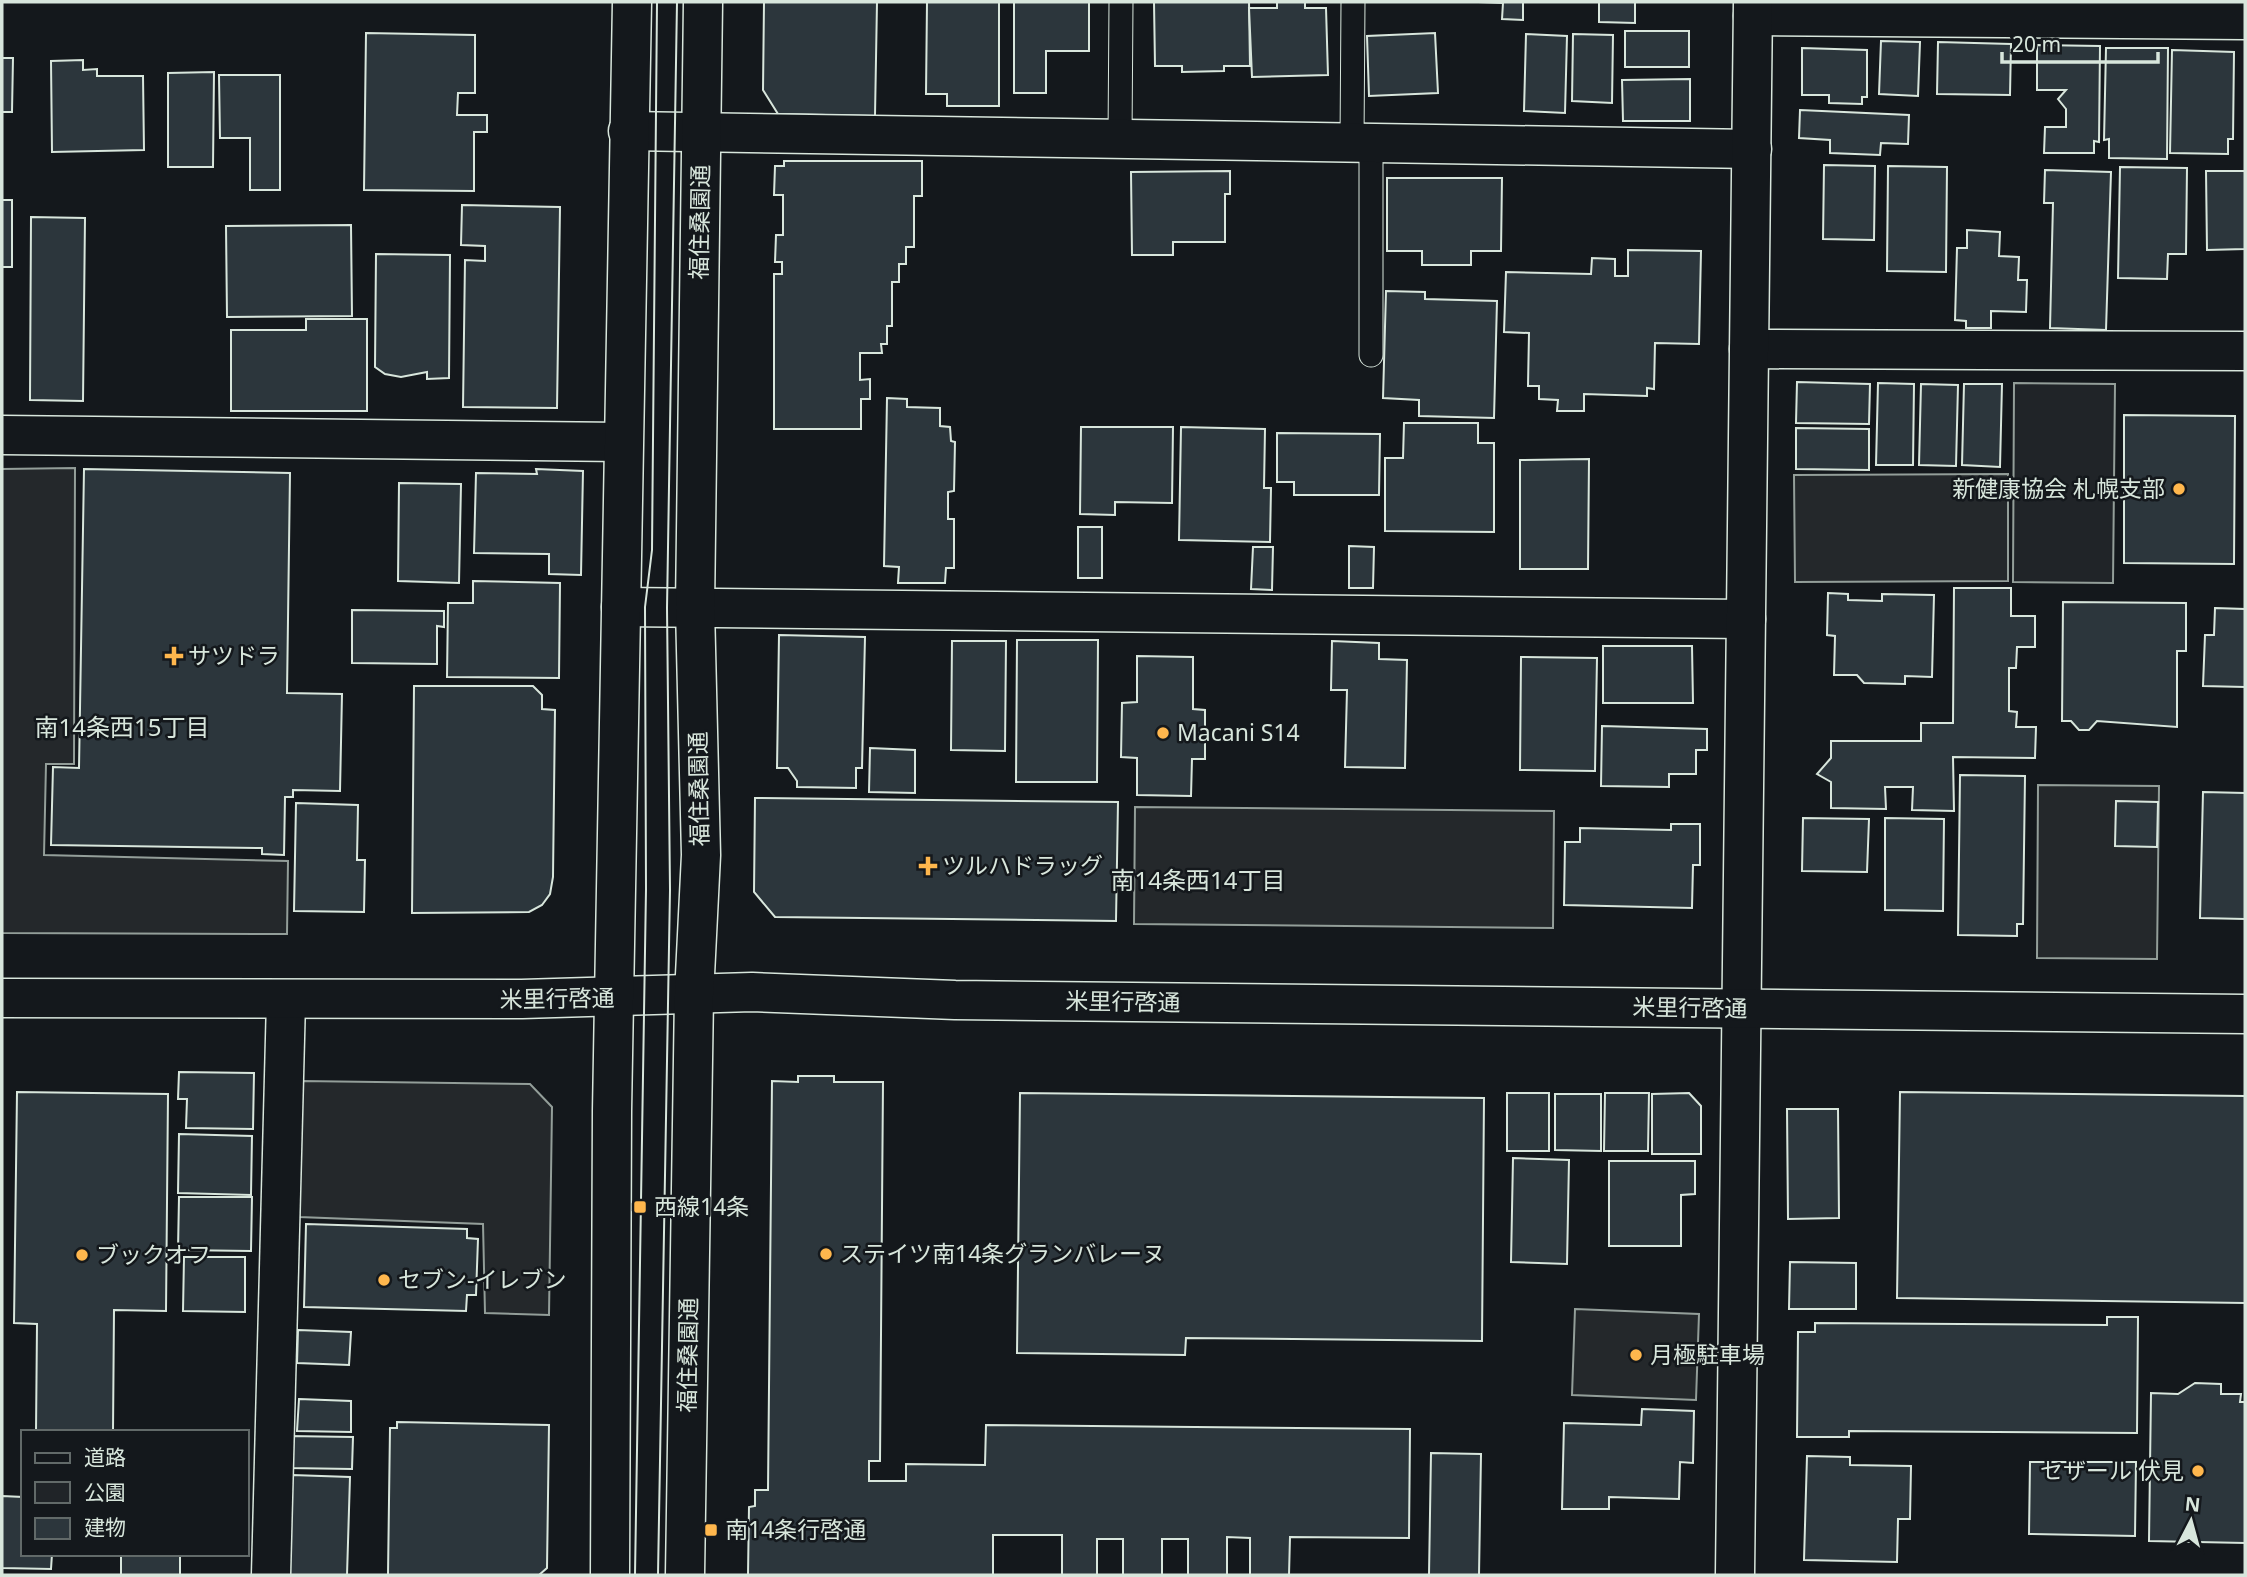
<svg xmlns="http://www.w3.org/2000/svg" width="2247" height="1577" font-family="'Noto Sans','Noto Sans JP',sans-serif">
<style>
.green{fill:#202428;stroke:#939e99;stroke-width:2}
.parking{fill:#24282b;stroke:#939e99;stroke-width:2}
.building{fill:#2c363c;stroke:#d8e6dc;stroke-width:2}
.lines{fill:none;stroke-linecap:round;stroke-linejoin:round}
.lane-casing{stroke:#d8e6dc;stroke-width:25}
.street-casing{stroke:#d8e6dc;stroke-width:41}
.secondary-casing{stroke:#d8e6dc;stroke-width:41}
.lane{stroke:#14181c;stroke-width:23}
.street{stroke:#14181c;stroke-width:38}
.secondary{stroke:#14181c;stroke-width:38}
.tram{stroke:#d8e6dc;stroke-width:2}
.poi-dot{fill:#ffb74d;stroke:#14181c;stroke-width:2.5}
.labels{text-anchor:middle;stroke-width:5;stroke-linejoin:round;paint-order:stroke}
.street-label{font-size:23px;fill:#d8e6dc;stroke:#14181c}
.poi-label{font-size:23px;fill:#d8e6dc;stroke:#14181c;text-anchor:start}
.neighbourhood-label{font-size:24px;fill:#d8e6dc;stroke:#14181c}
</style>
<rect width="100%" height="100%" fill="#14181c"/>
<!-- green -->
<polygon class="green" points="2014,383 2115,384 2113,583 2013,582"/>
<!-- parking -->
<g class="parking">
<polygon points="75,468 74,764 46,764 44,855 288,861 287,934 2,933 2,469"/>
<polygon points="2008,474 2008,581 1795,582 1794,475"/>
<polygon points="2038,785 2159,786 2157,959 2037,958"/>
<polygon points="1135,807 1554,811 1553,928 1134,924"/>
<polygon points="301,1081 530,1084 552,1107 549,1315 485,1313 483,1224 299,1217"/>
<polygon points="1575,1309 1699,1314 1696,1400 1572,1395"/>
</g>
<!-- building -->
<g class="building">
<polygon points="764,2 877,2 875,116 778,114 763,90"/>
<polygon points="927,2 999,2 999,106 947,106 947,94 926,94"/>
<polygon points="1014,2 1089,2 1089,51 1046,51 1046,93 1014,93"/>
<polygon points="1154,2 1249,2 1250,66 1224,66 1224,71 1182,72 1182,66 1155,66"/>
<polygon points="1277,2 1305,2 1305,8 1326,8 1328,75 1252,77 1249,8 1277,8"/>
<polygon points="1478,2 1523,2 1523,20 1502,19 1503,3"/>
<polygon points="1599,2 1635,2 1635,23 1599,22"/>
<rect x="1625" y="31" width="64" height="36"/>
<polygon points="366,33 475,35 475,93 458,93 457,115 487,115 487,132 474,132 474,191 364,190"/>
<polygon points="1435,33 1438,93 1369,96 1367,36"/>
<polygon points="1526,34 1567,36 1565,113 1524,111"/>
<polygon points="1573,34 1613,35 1612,103 1572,101"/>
<polygon points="1881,41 1920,42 1918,96 1879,94"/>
<polygon points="1938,42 2011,44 2010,95 1937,94"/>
<polygon points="2037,45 2100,46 2099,142 2094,141 2094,153 2044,153 2045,127 2066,127 2066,109 2058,99 2066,90 2037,90"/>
<polygon points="1802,48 1867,50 1867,97 1862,97 1862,104 1829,103 1829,95 1802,95"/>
<polygon points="2106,48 2168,48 2167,159 2109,158 2109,139 2104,140"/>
<polygon points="2172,50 2234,52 2233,139 2228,139 2228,154 2170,153"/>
<polygon points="2,58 13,58 12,112 2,112"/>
<polygon points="83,60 83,70 97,69 97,76 143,76 144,150 52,152 51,61"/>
<polygon points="214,72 213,167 168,167 168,73"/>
<polygon points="219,75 280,75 280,190 250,190 250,138 220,138"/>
<polygon points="1690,79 1690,121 1623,121 1622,80"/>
<polygon points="1800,110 1909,115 1908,144 1881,143 1880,155 1830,153 1830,140 1799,138"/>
<polygon points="784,161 922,161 922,196 914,196 914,247 906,247 906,264 899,264 899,282 892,282 892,326 887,326 887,344 881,344 882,353 860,353 860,380 870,379 870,399 861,399 861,429 774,429 774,274 782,274 782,262 775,262 776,235 783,235 783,195 774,195 775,166 784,166"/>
<polygon points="1824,165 1875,166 1874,240 1823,239"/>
<polygon points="1888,166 1947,167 1946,272 1887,271"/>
<polygon points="2120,167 2187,168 2186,254 2168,254 2167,279 2118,278"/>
<polygon points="2045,170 2111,172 2106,330 2050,328 2053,203 2044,203"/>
<polygon points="1230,171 1230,194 1225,194 1225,242 1173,242 1173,255 1132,255 1131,172"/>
<polygon points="2206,171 2245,171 2245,249 2207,250"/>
<polygon points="1387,178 1502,178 1501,251 1471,251 1471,265 1422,265 1422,251 1387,251"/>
<rect x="2" y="200" width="10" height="67"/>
<polygon points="462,205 560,207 557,408 463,407 465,260 485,261 485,246 461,245"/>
<polygon points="31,217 85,218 83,401 30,400"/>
<polygon points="351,225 352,316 227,317 226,226"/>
<polygon points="1967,230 2000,232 1999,256 2019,257 2018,280 2027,280 2026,312 1991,311 1991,328 1966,328 1966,321 1955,320 1957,248 1967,248"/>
<polygon points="1628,250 1701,251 1699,344 1655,343 1654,389 1647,388 1647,396 1584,394 1584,411 1557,411 1558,400 1539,399 1539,386 1528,386 1529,333 1504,332 1506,272 1591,274 1592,258 1615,259 1615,276 1628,276"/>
<polygon points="376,254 450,255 449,378 427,379 427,372 401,377 385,374 375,367"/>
<polygon points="1386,291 1425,292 1425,299 1497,301 1494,418 1419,416 1419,400 1383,398"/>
<polygon points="306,319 367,319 367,411 231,411 231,330 306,330"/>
<polygon points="1797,382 1870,384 1869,424 1796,423"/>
<polygon points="1878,383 1914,384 1913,465 1876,465"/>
<polygon points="1921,384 1958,385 1956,466 1919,465"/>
<polygon points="1964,384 2002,384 2000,467 1962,465"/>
<polygon points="887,398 907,399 907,407 940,408 940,426 950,427 951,441 955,442 954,491 948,492 948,519 954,519 954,568 946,568 945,583 898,583 899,567 884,566"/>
<polygon points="2124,415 2235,416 2234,564 2124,563"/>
<polygon points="1404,423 1478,423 1478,443 1494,443 1494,532 1385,531 1385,458 1403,458"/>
<polygon points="1081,427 1173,427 1172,503 1115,502 1115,515 1080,514"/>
<polygon points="1181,427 1265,429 1264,488 1271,488 1270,542 1179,540"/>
<polygon points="1796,428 1869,429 1869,470 1796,469"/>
<polygon points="1277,433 1380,434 1379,495 1294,495 1294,482 1277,482"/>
<polygon points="1589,459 1588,569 1520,569 1520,460"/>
<polygon points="84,469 290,473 287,693 342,694 340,791 293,790 293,797 285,797 284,855 262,854 262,848 51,845 53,767 79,768"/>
<polygon points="536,469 583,471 581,575 549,574 549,554 474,553 476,473 537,474"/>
<polygon points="399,483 461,484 459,583 398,581"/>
<rect x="1078" y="527" width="24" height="51"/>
<polygon points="1349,546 1374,547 1373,588 1349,588"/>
<polygon points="1253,547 1273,547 1272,590 1251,589"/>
<polygon points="473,581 560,583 559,678 447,677 448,603 473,603"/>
<polygon points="1954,588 2011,588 2011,616 2035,616 2035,647 2017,647 2016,668 2009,668 2009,711 2017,712 2016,727 2036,727 2035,758 1953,757 1954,811 1912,810 1913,787 1885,787 1886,809 1831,808 1831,782 1817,774 1831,758 1831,741 1921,741 1921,723 1953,723"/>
<polygon points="1828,593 1848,594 1848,600 1882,601 1882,594 1934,595 1932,677 1905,676 1905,684 1864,683 1857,675 1834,675 1835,636 1827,635"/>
<polygon points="2063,602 2186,603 2186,651 2177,651 2177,727 2097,721 2089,730 2079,730 2071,721 2062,721"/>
<polygon points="2215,608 2245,609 2245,687 2203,686 2205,635 2214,635"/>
<polygon points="352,610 444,611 444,627 437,626 437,664 352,663"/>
<polygon points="779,635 865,637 862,768 856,768 856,788 797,787 797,781 788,768 777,768"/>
<polygon points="1017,640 1098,640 1097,782 1016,782"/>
<polygon points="952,641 1006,641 1005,751 951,750"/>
<polygon points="1332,641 1379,643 1379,659 1407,660 1405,768 1345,767 1347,690 1331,690"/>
<polygon points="1603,646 1692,646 1693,703 1603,703"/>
<polygon points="1137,656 1193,657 1193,709 1205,710 1205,759 1192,759 1191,796 1137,795 1137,758 1121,757 1122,703 1137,702"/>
<polygon points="1521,657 1597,658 1595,771 1520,770"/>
<polygon points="414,686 533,686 542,695 542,709 555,710 553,877 550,894 542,905 529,912 412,913"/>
<polygon points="1602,726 1707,729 1707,750 1696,750 1696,774 1669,774 1669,787 1601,786"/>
<polygon points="870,748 915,750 915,793 869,792"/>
<polygon points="1960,775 2025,776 2023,924 2017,924 2017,936 1958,935"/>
<polygon points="2203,792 2245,793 2245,919 2200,918"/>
<polygon points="755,798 1118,802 1116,921 775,917 754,892"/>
<polygon points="2116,801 2158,802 2157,847 2115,846"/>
<polygon points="296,803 358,805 357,860 365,860 364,912 294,911"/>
<polygon points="1803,818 1869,819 1867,872 1802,871"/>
<polygon points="1885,818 1944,819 1943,911 1885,910"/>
<polygon points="1671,824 1700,824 1700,865 1693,865 1692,908 1564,905 1565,842 1580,842 1580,828 1671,830"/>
<polygon points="179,1072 254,1073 253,1129 186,1128 187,1099 178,1099"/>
<polygon points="798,1076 834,1076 834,1082 883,1082 880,1461 869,1461 869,1481 906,1481 906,1464 985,1465 986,1425 1410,1429 1409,1538 1290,1537 1289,1575 1250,1575 1250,1538 1227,1537 1227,1575 1188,1575 1188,1539 1162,1539 1162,1575 1123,1575 1123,1539 1097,1539 1097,1575 1062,1575 1062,1535 993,1535 993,1575 748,1575 749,1507 755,1506 755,1490 768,1490 772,1081 798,1082"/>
<polygon points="17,1092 168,1094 166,1311 114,1310 113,1432 36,1432 37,1324 14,1323"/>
<polygon points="1900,1092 2245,1096 2245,1303 1897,1298"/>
<polygon points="1020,1093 1484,1098 1482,1341 1186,1338 1185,1355 1017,1353"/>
<rect x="1507" y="1093" width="42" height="58"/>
<polygon points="1605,1093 1649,1093 1648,1151 1604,1151"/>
<polygon points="1689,1093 1701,1106 1701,1154 1652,1154 1652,1094"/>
<polygon points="1555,1094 1601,1094 1601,1151 1555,1150"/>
<polygon points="1787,1109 1838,1109 1839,1218 1788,1219"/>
<polygon points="179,1134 252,1136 251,1195 178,1193"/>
<polygon points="1513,1158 1569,1160 1567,1264 1511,1262"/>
<polygon points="1609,1161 1695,1161 1695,1194 1681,1195 1681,1246 1609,1246"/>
<polygon points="179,1197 252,1197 251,1251 178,1250"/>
<polygon points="306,1224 467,1229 467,1238 478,1239 476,1295 467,1295 466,1311 304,1307"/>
<polygon points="184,1257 245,1257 245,1312 183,1311"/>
<polygon points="1790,1262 1856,1263 1856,1309 1789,1309"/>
<polygon points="2107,1317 2138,1317 2137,1433 1849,1431 1849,1437 1797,1437 1798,1332 1815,1332 1815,1323 2107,1325"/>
<polygon points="298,1330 351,1332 349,1365 297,1363"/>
<polygon points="2195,1383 2221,1384 2221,1394 2241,1394 2240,1402 2245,1402 2245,1543 2149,1541 2151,1393 2178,1394"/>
<polygon points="299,1399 351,1401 351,1432 297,1431"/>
<polygon points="1642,1409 1694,1411 1693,1463 1680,1462 1679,1499 1609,1497 1609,1509 1562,1509 1564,1423 1641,1425"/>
<polygon points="397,1422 549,1425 547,1568 539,1575 388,1575 390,1428 397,1428"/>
<polygon points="288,1436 353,1437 352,1469 288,1468"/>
<polygon points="1431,1453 1481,1454 1479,1575 1429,1575"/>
<polygon points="1807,1456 1850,1457 1850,1465 1911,1466 1910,1519 1898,1519 1897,1562 1804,1560"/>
<polygon points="2030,1462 2136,1462 2135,1536 2029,1534"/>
<polygon points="292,1475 350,1477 347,1575 288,1575"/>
<polygon points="2,1496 23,1497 23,1554 52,1554 51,1569 2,1568"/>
<rect x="121" y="1554" width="59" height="21"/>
</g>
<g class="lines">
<defs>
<g id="lane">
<polyline points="1120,139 1121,2"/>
<polyline points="1352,142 1353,2"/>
<polyline points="1371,143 1371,355"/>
</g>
<g id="street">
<polyline points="1753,16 2245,20"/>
<polyline points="628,131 1752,149"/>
<polyline points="1749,349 2245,351"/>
<polyline points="2,435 623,442"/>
<polyline points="621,607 1746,619"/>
<polyline points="271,1575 286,1000"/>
<polyline points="1735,1575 1753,2"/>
</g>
<g id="secondary">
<polyline points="2,998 522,999 752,992 955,1000 2245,1014"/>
<polyline points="610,1575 612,1111 632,2"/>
<polyline points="685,1575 694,995 701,855 695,608 703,2"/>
</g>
</defs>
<!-- lane casing -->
<use href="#lane" class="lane-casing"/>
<!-- street casing -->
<use href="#street" class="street-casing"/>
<!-- secondary casing -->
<use href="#secondary" class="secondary-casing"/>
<!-- lane -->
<use href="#lane" class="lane"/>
<!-- street -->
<use href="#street" class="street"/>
<!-- secondary -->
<use href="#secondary" class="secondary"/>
<!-- tram -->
<g class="tram">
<polyline points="635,1575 646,889 645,607 652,550 657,2"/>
<polyline points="658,1575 670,890 667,608 677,2"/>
</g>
</g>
<!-- markers -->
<g class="poi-dot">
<circle cx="2179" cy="489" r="7"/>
<path d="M170.5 645.5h7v7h7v7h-7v7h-7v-7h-7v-7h7z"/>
<circle cx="1163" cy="733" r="7"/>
<path d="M924.5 855.5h7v7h7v7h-7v7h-7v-7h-7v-7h7z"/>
<rect x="633" y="1200" width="14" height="14" rx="3.5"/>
<circle cx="826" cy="1254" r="7"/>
<circle cx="82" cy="1255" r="7"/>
<circle cx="384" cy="1280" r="7"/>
<circle cx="1636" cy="1355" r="7"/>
<circle cx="2198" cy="1471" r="7"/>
<rect x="704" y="1523" width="14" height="14" rx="3.5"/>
</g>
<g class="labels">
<!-- street labels -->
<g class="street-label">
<text transform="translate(700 222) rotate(-89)" y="8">福住桑園通</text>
<text transform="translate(699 789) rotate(-91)" y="8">福住桑園通</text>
<text transform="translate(557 999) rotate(-1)" y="8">米里行啓通</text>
<text transform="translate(1123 1002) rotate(1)" y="8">米里行啓通</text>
<text transform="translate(1690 1008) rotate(1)" y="8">米里行啓通</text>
<text transform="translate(688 1355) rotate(-89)" y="8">福住桑園通</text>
</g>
<!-- poi labels -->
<g class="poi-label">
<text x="2165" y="497" text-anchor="end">新健康協会 札幌支部</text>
<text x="188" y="664">サツドラ</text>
<text x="1177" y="741">Macani S14</text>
<text x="942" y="874">ツルハドラッグ</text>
<text x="654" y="1215">西線14条</text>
<text x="840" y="1262">ステイツ南14条グランバレーヌ</text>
<text x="96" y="1263">ブックオフ</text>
<text x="398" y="1288">セブン-イレブン</text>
<text x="1650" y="1363">月極駐車場</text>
<text x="2184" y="1479" text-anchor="end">セザール 伏見</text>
<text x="725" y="1538">南14条行啓通</text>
</g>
<!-- neighbourhood labels -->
<g class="neighbourhood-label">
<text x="122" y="736">南14条西15丁目</text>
<text x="1198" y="889">南14条西14丁目</text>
</g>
</g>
<!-- border -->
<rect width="2247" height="1577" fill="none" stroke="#d8e6dc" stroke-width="7"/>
<!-- legend -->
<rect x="21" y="1430" width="228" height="126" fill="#14181c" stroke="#626a69" stroke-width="2"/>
<rect x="35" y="1453" width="35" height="10" fill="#14181c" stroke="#626a69" stroke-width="2"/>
<text x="84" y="1465" font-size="21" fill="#d8e6dc">道路</text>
<rect x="35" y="1482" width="35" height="21" fill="#202428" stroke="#626a69" stroke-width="2"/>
<text x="84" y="1500" font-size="21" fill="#d8e6dc">公園</text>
<rect x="35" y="1518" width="35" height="21" fill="#2c363c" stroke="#626a69" stroke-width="2"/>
<text x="84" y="1535" font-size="21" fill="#d8e6dc">建物</text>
<!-- north arrow -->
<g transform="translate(2191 1521) rotate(6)" stroke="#14181c" stroke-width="5" paint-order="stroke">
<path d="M0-5L12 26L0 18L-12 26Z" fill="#d8e6dc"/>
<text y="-10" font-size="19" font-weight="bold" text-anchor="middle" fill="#d8e6dc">N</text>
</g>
<!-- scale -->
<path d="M2002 52v10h156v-10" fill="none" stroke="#d8e6dc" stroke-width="3.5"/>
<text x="2012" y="52" font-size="21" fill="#d8e6dc" stroke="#14181c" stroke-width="5" paint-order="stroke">20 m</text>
</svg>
